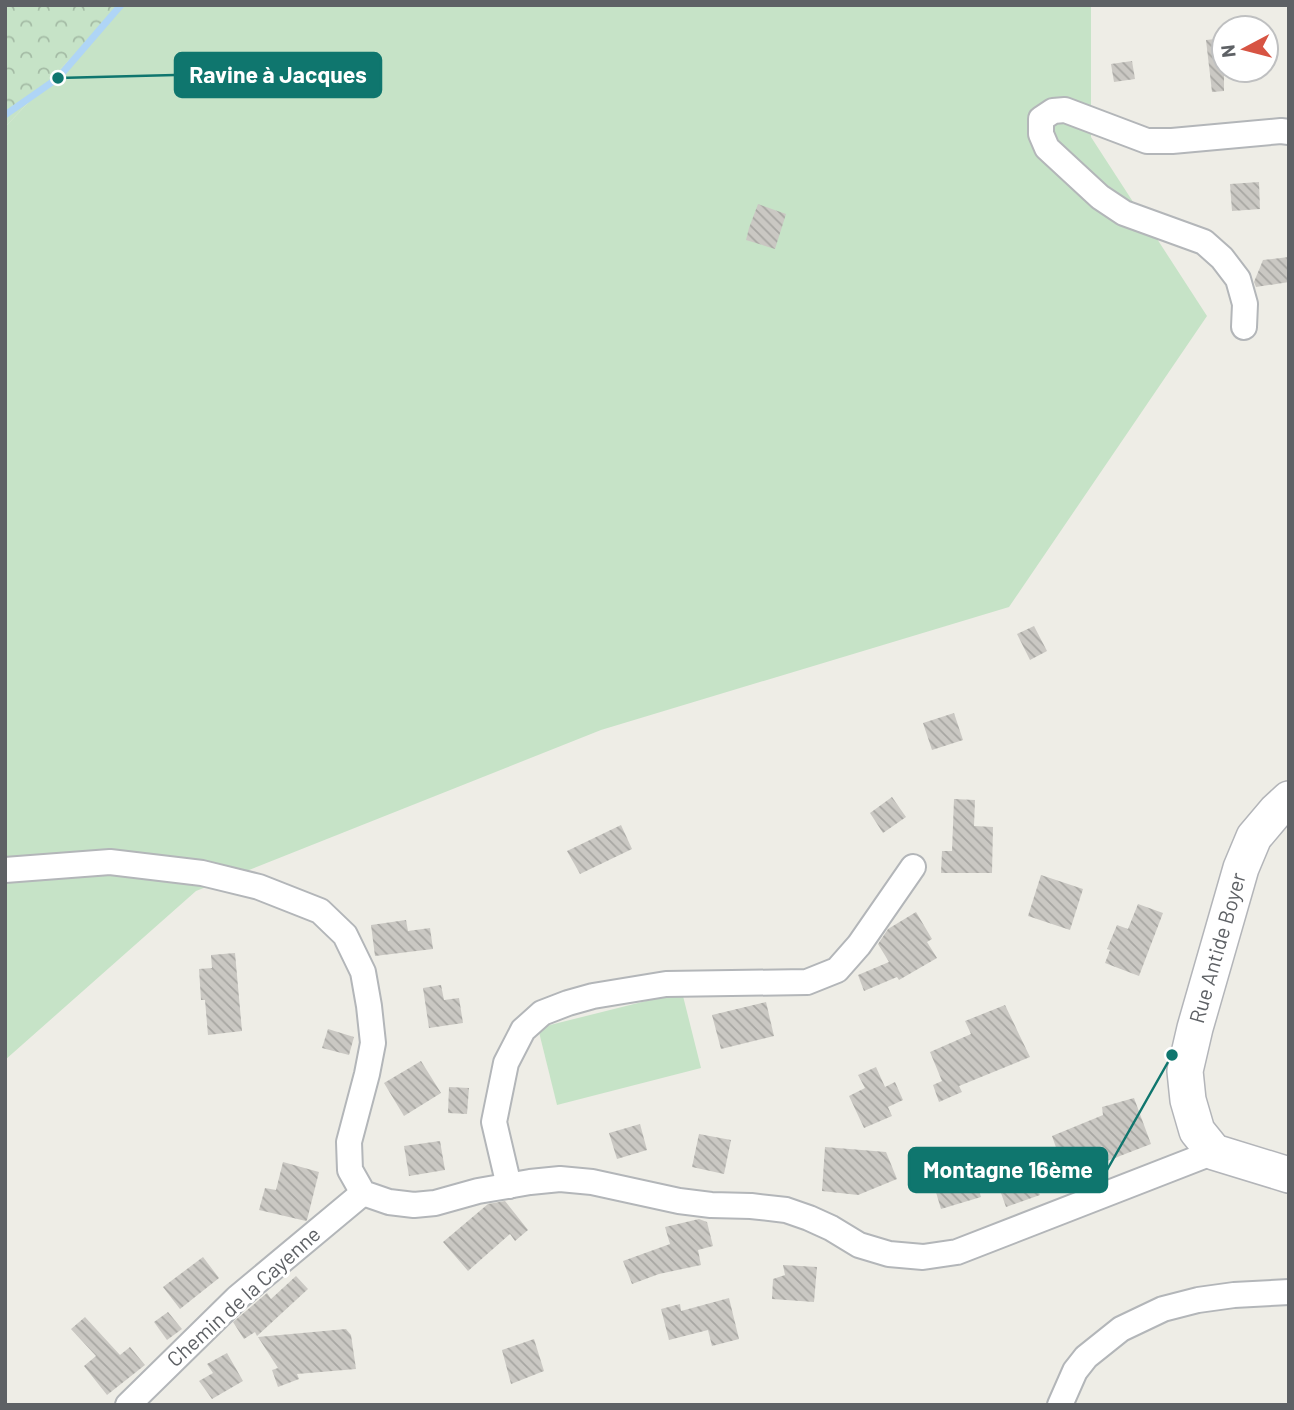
<svg xmlns="http://www.w3.org/2000/svg" width="1294" height="1410" font-family="Barlow,sans-serif">
<style>
.green{fill:#c6e3c7}
.forest{fill:url(#forest-crowns)}
.lines{fill:none;stroke-linecap:round;stroke-linejoin:round}
.stream{stroke:#afd5f6;stroke-width:7}
.building{fill:url(#building-back-hatch)}
.minor-casing{stroke:#b3b6b9;stroke-width:28}
.secondary-casing{stroke:#b3b5b9;stroke-width:38}
.minor{stroke:#fff;stroke-width:24}
.secondary{stroke:#fff;stroke-width:35}
.labels{text-anchor:middle;stroke-width:6;stroke-linejoin:round;paint-order:stroke}
.street-label{font-size:21px;fill:#5e6165;stroke:#fff}
.leader{fill:none;stroke:#0f766e;stroke-width:2.5}
.callout-dot{fill:#0f766e;stroke:#fff;stroke-width:2.5}
.callout{fill:#0f766e;stroke:#0f766e;stroke-width:2.5}
.callout-label{font-size:23px;text-anchor:middle;font-weight:bold;fill:#fff}
</style>
<defs>
<pattern id="forest-crowns" width="20" height="18" patternUnits="userSpaceOnUse" patternTransform="scale(1.75)"><rect width="20" height="18" fill="#c6e3c7"/><path d="M2 6a3 3 0 1 1 6 0M12 15a3 3 0 1 1 6 0" fill="none" stroke="#a4bba5"/></pattern>
<pattern id="building-back-hatch" width="6" height="6" patternUnits="userSpaceOnUse" patternTransform="scale(1.75)"><rect width="6" height="6" fill="#cac8c3"/><path d="M-1 5l2 2M0 0l6 6M5-1l2 2" fill="none" stroke="#a7a6a2"/></pattern>
</defs>
<rect width="100%" height="100%" fill="#eeede6"/>
<!-- green -->
<g class="green">
<polygon points="122,5 1091,5 1091,137 1207,316 1009,607 601,730 196,891 5,1060 5,127"/>
<polygon points="682,992 701,1068 557,1105 538,1028"/>
</g>
<!-- forest -->
<polygon class="forest" points="5,5 122,5 5,127"/>
<g class="lines">
<!-- stream -->
<polyline class="stream" points="5,115 58,78 121,5"/>
</g>
<!-- building -->
<g class="building">
<polygon points="1224,38 1224,91 1212,92 1206,40"/>
<polygon points="1132,61 1135,79 1114,82 1111,64"/>
<polygon points="1259,182 1260,209 1232,211 1230,184"/>
<polygon points="758,204 786,214 775,249 746,240 749,228"/>
<polygon points="1289,257 1289,282 1256,287 1254,282 1263,260"/>
<polygon points="1034,626 1047,651 1030,660 1017,634"/>
<polygon points="954,713 963,740 932,750 923,723"/>
<polygon points="892,797 906,817 883,833 870,813"/>
<polygon points="954,799 975,800 974,826 993,827 992,873 941,873 942,851 952,851"/>
<polygon points="621,825 632,849 580,874 567,851"/>
<polygon points="1041,875 1083,889 1070,930 1028,916"/>
<polygon points="1138,904 1163,913 1139,976 1105,963 1110,950 1107,949 1117,925 1128,929"/>
<polygon points="916,912 932,939 927,942 937,958 899,980 897,977 864,991 858,975 889,962 878,944 888,929"/>
<polygon points="406,920 408,931 430,928 433,949 375,956 371,925"/>
<polygon points="235,953 242,1031 208,1035 205,1000 201,1000 199,969 212,968 211,955"/>
<polygon points="441,985 444,1000 459,998 463,1023 429,1028 423,988"/>
<polygon points="766,1002 774,1036 721,1049 712,1015"/>
<polygon points="1005,1005 1030,1057 959,1086 962,1092 939,1102 933,1085 942,1081 930,1052 971,1034 965,1021"/>
<polygon points="328,1029 354,1037 349,1055 322,1048"/>
<polygon points="421,1061 441,1093 404,1116 384,1083"/>
<polygon points="876,1067 885,1087 895,1082 903,1100 888,1107 892,1116 864,1128 849,1096 865,1088 858,1075"/>
<polygon points="449,1087 469,1088 467,1114 448,1113"/>
<polygon points="1134,1098 1151,1144 1037,1188 1040,1195 1006,1207 996,1179 1059,1156 1052,1136 1103,1115 1102,1107"/>
<polygon points="640,1124 647,1150 617,1159 609,1133"/>
<polygon points="699,1134 731,1140 724,1174 692,1167"/>
<polygon points="440,1141 445,1170 409,1176 404,1146"/>
<polygon points="825,1147 886,1152 897,1179 858,1195 822,1191"/>
<polygon points="283,1162 319,1172 307,1220 306,1221 259,1210 265,1188 276,1190"/>
<polygon points="975,1177 981,1197 941,1209 935,1189"/>
<polygon points="505,1201 528,1230 515,1241 510,1234 468,1271 443,1242 488,1204"/>
<polygon points="699,1219 707,1222 713,1246 698,1250 701,1265 659,1274 632,1284 623,1261 670,1244 665,1227"/>
<polygon points="203,1257 219,1278 180,1309 163,1287"/>
<polygon points="783,1265 817,1267 814,1302 772,1299 773,1279 785,1275"/>
<polygon points="296,1276 308,1289 257,1336 255,1332 244,1339 233,1322 267,1293 271,1299"/>
<polygon points="729,1298 739,1339 712,1346 708,1330 669,1340 661,1309 680,1304 681,1311"/>
<polygon points="168,1312 182,1329 167,1340 154,1322"/>
<polygon points="85,1317 120,1355 130,1347 145,1365 107,1395 84,1366 96,1356 71,1329"/>
<polygon points="346,1329 351,1335 356,1369 297,1374 299,1379 278,1387 272,1370 278,1368 258,1337"/>
<polygon points="534,1339 544,1371 511,1384 502,1350"/>
<polygon points="227,1353 243,1381 212,1399 199,1381 213,1373 207,1364"/>
</g>
<g class="lines">
<defs>
<g id="minor">
<polyline points="1244,327 1245,304 1238,279 1222,258 1204,242 1124,213 1100,197 1047,148 1041,134 1041,119 1053,111 1065,110 1147,141 1172,141 1281,131 1289,132"/>
<polyline points="5,870 110,862 202,873 259,887 320,911 345,935 363,972 369,1006 373,1043 367,1074 349,1142 350,1170 363,1193 389,1202 414,1205 435,1203 478,1191 530,1182 560,1179 592,1182 679,1201 711,1205 751,1206 786,1210 809,1218 831,1228 859,1245 889,1254 923,1257 957,1252 1214,1152"/>
<polyline points="509,1186 494,1122 506,1063 523,1030 542,1013 568,1003 593,996 666,984 807,982 837,970 859,945 913,867"/>
<polyline points="128,1405 237,1298 363,1193"/>
<polyline points="1060,1405 1075,1371 1086,1357 1121,1329 1163,1309 1198,1300 1234,1295 1289,1292"/>
</g>
<polyline id="secondary" points="1289,799 1276,811 1254,837 1241,868 1195,1028 1185,1071 1188,1100 1197,1131 1214,1152 1289,1175"/>
</defs>
<!-- minor casing -->
<use href="#minor" class="minor-casing"/>
<!-- secondary casing -->
<use href="#secondary" class="secondary-casing"/>
<!-- minor -->
<use href="#minor" class="minor"/>
<!-- secondary -->
<use href="#secondary" class="secondary"/>
</g>
<g class="labels">
<!-- street labels -->
<g class="street-label">
<text transform="translate(1218 948) rotate(-74)" y="7">Rue Antide Boyer</text>
<text transform="translate(244 1297) rotate(-42)" y="7">Chemin de la Cayenne</text>
</g>
</g>
<!-- callouts -->
<path class="leader" d="M58 78L175 75M1172 1055L1107 1170"/>
<g class="callout-dot">
<circle cx="58" cy="78" r="7"/>
<circle cx="1172" cy="1055" r="7"/>
</g>
<g class="callout">
<rect x="175" y="53" width="206" height="44" rx="7"/>
<rect x="909" y="1148" width="198" height="44" rx="7"/>
</g>
<g class="callout-label">
<text x="278" y="83">Ravine à Jacques</text>
<text x="1008" y="1178">Montagne 16ème</text>
</g>
<!-- border -->
<rect width="1294" height="1410" fill="none" stroke="#5e6165" stroke-width="14"/>
<!-- north arrow -->
<g transform="translate(1245 49) rotate(263)"><circle r="33" fill="#ffffff" stroke="#bfc0c1" stroke-width="2"/>
<path d="M0-5L12 26L0 18L-12 26Z" fill="#d75443"/>
<text y="-10" font-size="19" font-weight="bold" text-anchor="middle" fill="#5e6165">N</text>
</g>
</svg>
